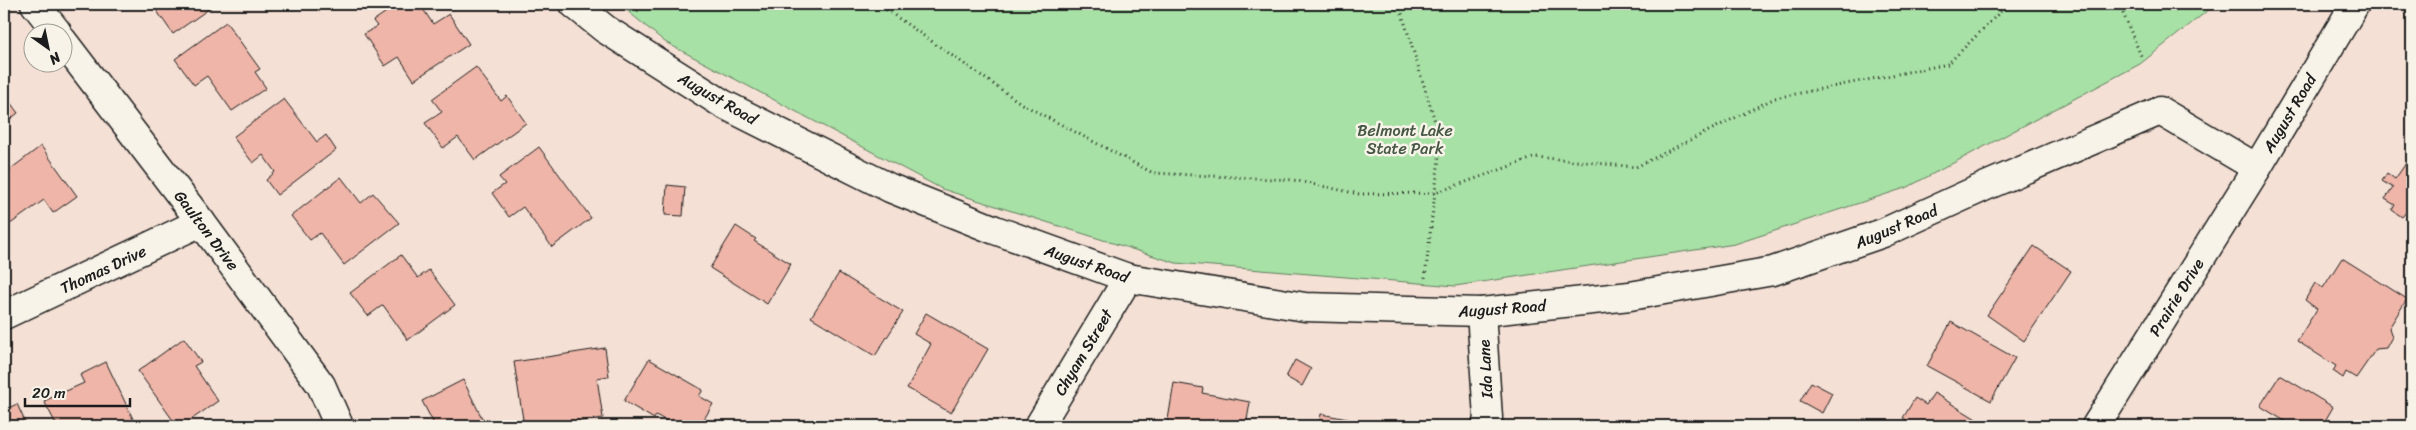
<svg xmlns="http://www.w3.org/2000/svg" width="2416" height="430" font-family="Sriracha,sans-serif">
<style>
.green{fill:#a7e1a5;stroke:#627e60}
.building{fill:#efb5a8;stroke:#1c1c1c}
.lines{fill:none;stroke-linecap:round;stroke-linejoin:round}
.street-casing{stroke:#1c1c1c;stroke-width:31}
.secondary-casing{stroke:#1c1c1c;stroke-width:31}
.path{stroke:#1c1c1c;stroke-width:3;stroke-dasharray:1 4;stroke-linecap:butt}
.street{stroke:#f7f3e8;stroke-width:28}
.secondary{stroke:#f7f3e8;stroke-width:28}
.labels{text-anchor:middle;stroke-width:5;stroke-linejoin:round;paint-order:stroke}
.street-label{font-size:16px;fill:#1c1c1c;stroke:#f7f3e8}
.park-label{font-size:16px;fill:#465745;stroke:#f7f3e8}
</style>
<rect width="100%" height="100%" fill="#f5e0d5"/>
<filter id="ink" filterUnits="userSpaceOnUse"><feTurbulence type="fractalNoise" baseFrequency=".02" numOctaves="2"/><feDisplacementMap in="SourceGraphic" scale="10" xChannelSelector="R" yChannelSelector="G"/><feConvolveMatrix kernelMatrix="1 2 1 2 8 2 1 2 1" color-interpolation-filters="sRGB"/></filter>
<g filter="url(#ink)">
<!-- green -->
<polygon class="green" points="619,4 2216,4 2140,64 1908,187 1735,244 1455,286 1176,263 942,189 665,42"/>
<!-- building -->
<g class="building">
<polygon points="152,4 216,4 173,34"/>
<polygon points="398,4 431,4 423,9 433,24 449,14 469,44 414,80 399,57 385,66 364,34 377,26 373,21"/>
<polygon points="226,22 260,69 255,72 266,88 232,111 207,76 194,85 175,59"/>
<polygon points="476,67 501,101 507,96 526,123 475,160 458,137 443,148 425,123 442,112 432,99"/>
<polygon points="4,94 18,113 4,124"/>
<polygon points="284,99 317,142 326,135 336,150 277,195 266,180 275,172 263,155 253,163 233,137"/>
<polygon points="41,146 77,196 53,213 44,200 6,227 4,223 4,181 7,178 4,174"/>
<polygon points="539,147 591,218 552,247 523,207 509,217 492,193 505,184 499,177"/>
<polygon points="2411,156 2412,215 2407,211 2402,217 2392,210 2395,205 2385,199 2393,188 2382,181 2387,173 2395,179"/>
<polygon points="341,177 361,203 373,193 399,223 344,265 320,233 310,240 291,216"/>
<polygon points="667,185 685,187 683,216 665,215"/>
<polygon points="736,226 756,239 754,241 791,264 767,304 710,268"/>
<polygon points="2034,246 2071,271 2024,341 1987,315"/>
<polygon points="401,255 418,278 429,270 455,305 408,340 383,305 368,316 350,293"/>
<polygon points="2342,258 2407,299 2389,328 2392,337 2386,348 2376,349 2356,378 2346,372 2343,378 2333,371 2336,366 2297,341 2317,309 2305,300 2315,283 2323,288"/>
<polygon points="839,273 903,312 875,356 811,317"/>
<polygon points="926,313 988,349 951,413 907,388 931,344 914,334"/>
<polygon points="1951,322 2015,358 1991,401 1927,366"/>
<polygon points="184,338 201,362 194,366 218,401 182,426 177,426 138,371"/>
<polygon points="605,348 609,376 597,378 603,418 547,426 524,426 514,362"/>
<polygon points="649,359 703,390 699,396 713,404 700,426 675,426 656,415 654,419 624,401"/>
<polygon points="1295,360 1311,369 1302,386 1286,377"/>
<polygon points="106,362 134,421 124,426 57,426 44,401 84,383 80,375"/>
<polygon points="2280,375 2333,407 2322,426 2293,426 2260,406"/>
<polygon points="463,380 486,426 435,426 422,401"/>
<polygon points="1811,382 1832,393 1822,413 1800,401"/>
<polygon points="1174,383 1203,388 1202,393 1250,402 1246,426 1167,426"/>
<polygon points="1934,393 1981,422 1979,426 1917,426 1903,418 1915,398 1926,405"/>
<polygon points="17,404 27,426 4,426 4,410"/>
<polygon points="1321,414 1369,423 1369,426 1319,426"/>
</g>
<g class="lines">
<defs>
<g id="street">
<polyline points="35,4 57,32"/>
<polyline points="62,40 201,222 321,385 339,426"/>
<polyline points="1481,312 1488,418 1486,426"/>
<polyline points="4,315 201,222"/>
<polyline points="1039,426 1128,278"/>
</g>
<g id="secondary">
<polyline points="574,4 605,29 723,104 890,188 995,230 1128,278 1305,307 1481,312 1630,296 1773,271 1883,233 1986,186 2160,111 2257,168"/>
<polyline points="2096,426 2257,168 2355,4"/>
</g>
</defs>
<!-- street casing -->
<use href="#street" class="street-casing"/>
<!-- secondary casing -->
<use href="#secondary" class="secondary-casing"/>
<!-- path -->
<g class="path">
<polyline points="878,4 1022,104 1153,173 1293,180 1359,194 1435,193 1536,157 1636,167 1775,98 1948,64 2008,4"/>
<polyline points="1399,4 1441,141 1425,278"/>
<polyline points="2119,4 2142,58"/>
<polyline points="637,11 643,4"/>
</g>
<!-- street -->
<use href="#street" class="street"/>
<!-- secondary -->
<use href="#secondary" class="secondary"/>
</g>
</g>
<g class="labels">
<!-- street labels -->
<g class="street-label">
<text transform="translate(718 98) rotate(30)" y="6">August Road</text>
<text transform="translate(2289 113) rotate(-59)" y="6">August Road</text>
<text transform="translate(1896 226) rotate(-23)" y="6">August Road</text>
<text transform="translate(207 230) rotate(53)" y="6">Gaulton Drive</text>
<text transform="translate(1087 263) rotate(19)" y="6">August Road</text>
<text transform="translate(103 269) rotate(-25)" y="6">Thomas Drive</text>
<text transform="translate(2176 297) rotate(-58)" y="6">Prairie Drive</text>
<text transform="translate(1502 308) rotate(-4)" y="6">August Road</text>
<text transform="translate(1083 352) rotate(-59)" y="6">Chyam Street</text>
<text transform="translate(1485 369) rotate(-93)" y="6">Ida Lane</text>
</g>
<!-- park labels -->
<g class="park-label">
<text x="1405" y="136">Belmont Lake<tspan x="1405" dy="18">State Park</tspan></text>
</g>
</g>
<!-- margin -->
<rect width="2416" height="430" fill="none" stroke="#f7f3e8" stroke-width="20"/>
<rect x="10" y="10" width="2396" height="410" fill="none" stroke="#1c1c1c" stroke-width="2" filter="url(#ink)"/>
<!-- north arrow -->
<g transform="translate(48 48) rotate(147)"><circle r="24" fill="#f7f3e8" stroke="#9f9d96"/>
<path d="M0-4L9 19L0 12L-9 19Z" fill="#1c1c1c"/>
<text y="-8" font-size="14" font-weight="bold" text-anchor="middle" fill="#1c1c1c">N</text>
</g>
<!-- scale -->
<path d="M25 398v8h105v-8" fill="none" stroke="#1c1c1c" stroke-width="2.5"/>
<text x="32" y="398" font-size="15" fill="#1c1c1c" stroke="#f7f3e8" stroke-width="4" paint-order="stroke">20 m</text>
</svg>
